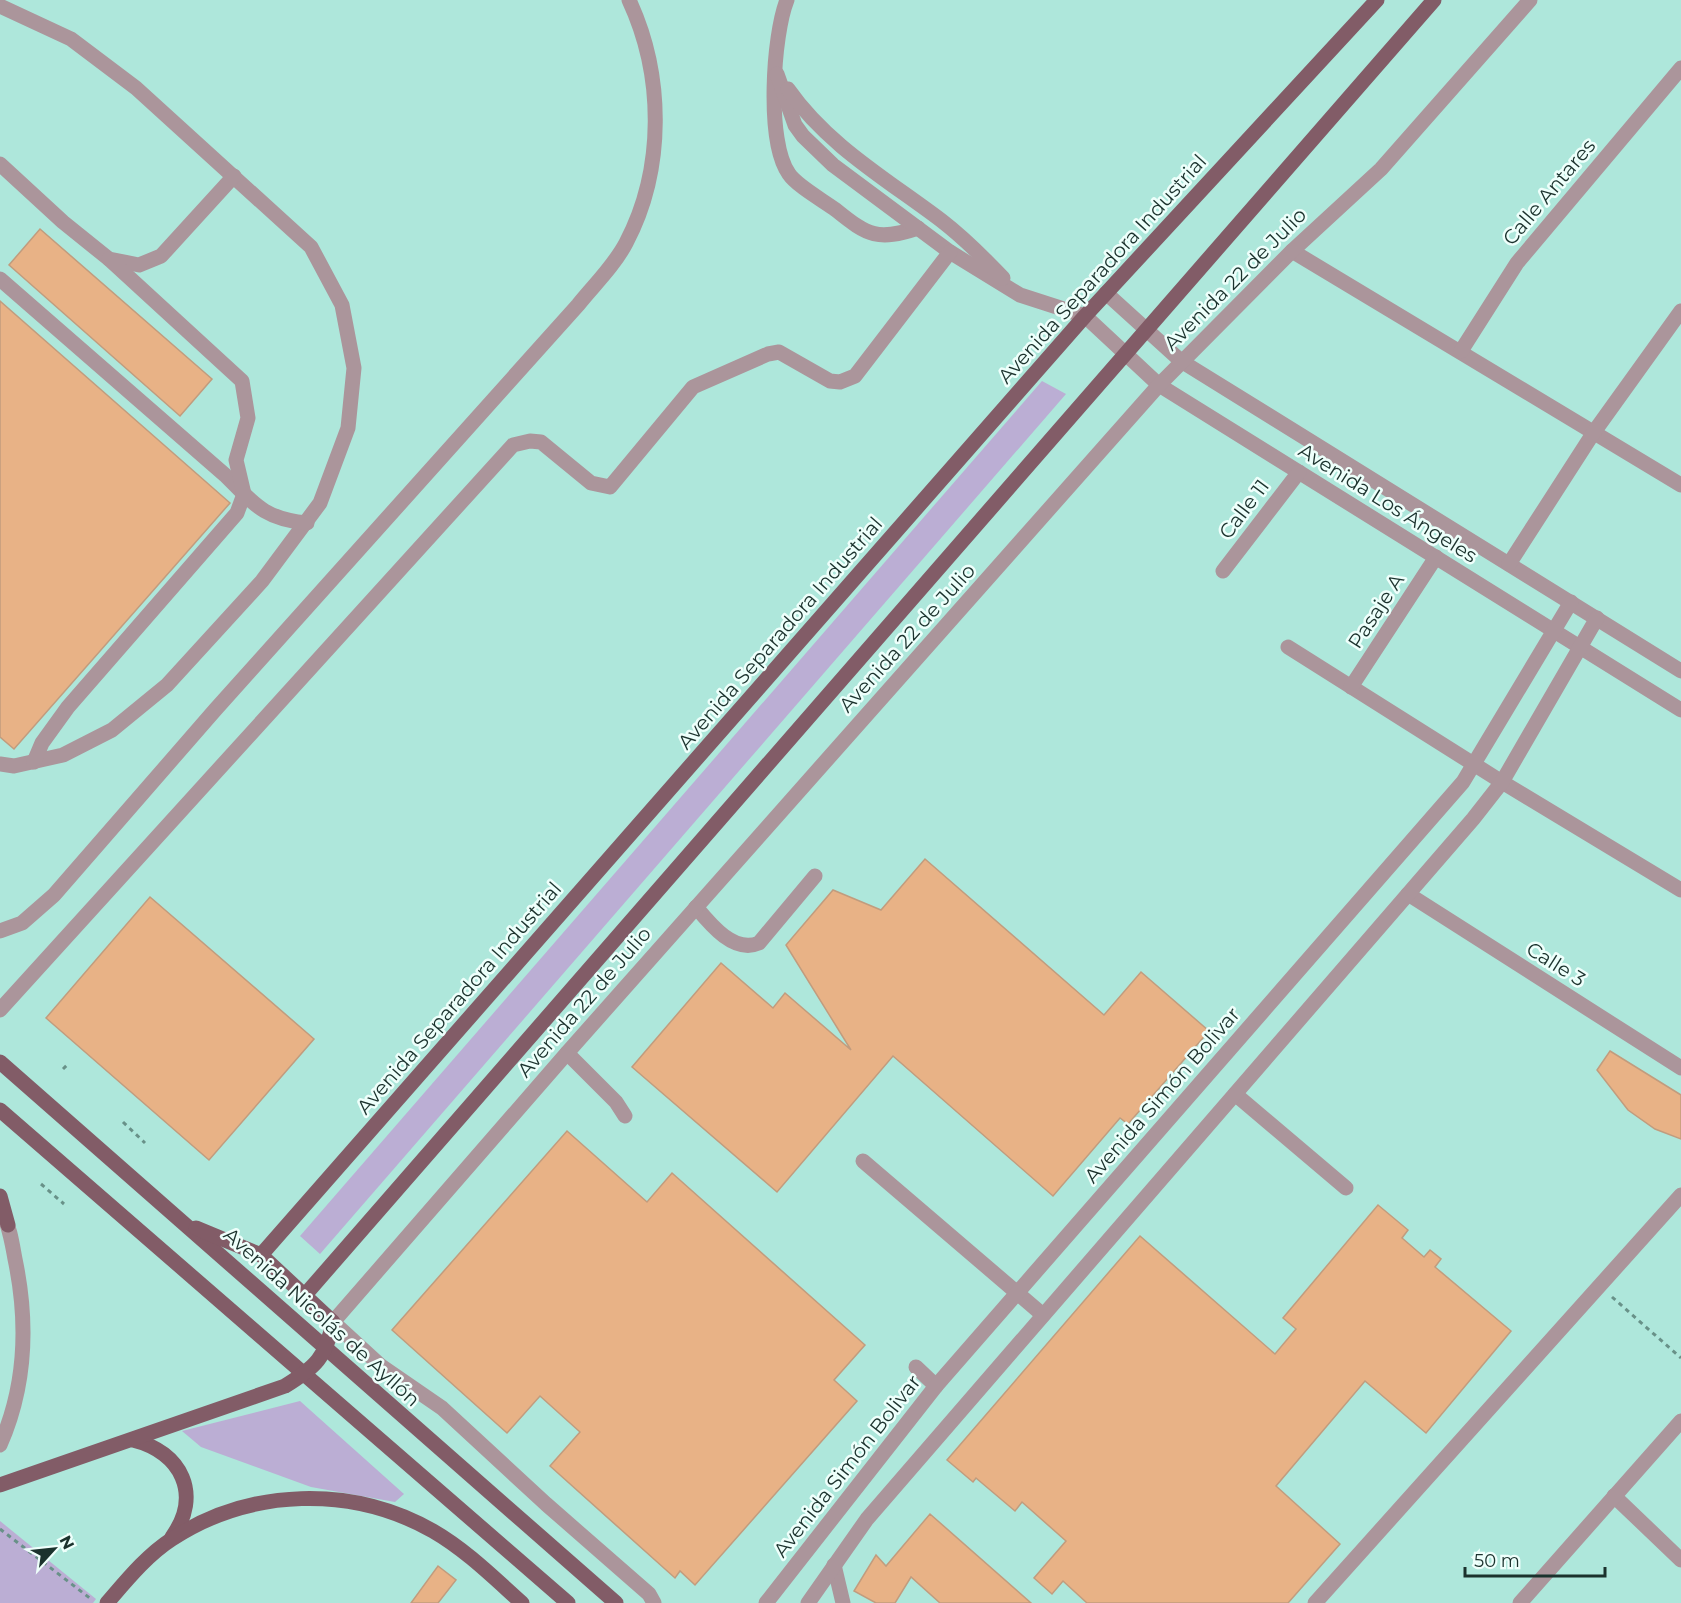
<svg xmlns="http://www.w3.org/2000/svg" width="1681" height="1603" font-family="Montserrat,sans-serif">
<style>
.green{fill:#bbaed4}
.building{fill:#e8b286;stroke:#c19c7e;stroke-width:1.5}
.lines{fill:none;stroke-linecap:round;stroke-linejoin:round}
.path{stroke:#689188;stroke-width:3;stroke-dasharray:4.5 4.5;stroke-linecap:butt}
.minor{stroke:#ab959b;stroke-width:15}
.major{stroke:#825c67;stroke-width:15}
.labels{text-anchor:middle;stroke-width:5;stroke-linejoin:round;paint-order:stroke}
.street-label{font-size:20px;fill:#1b322d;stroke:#eefffb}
</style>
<rect width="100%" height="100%" fill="#aee7db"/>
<!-- green -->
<g class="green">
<polygon points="1042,381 1066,394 320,1254 300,1236"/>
<polygon points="300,1401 404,1494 395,1502 311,1487 201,1447 182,1431"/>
<polygon points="0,1521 96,1599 93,1603 0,1603"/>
</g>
<!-- building -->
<g class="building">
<polygon points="40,229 212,379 180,416 9,265"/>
<polygon points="0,301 230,503 14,749 0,737"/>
<polygon points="925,859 1104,1015 1141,972 1209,1031 1128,1124 1120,1118 1053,1196 893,1056 777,1192 632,1067 721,963 773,1008 785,993 851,1050 786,945 833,890 881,910"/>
<polygon points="150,897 314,1039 209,1160 46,1018"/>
<polygon points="1610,1051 1681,1095 1681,1139 1655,1129 1628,1110 1597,1070"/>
<polygon points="567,1131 647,1202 672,1173 865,1345 834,1380 857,1401 695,1585 680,1571 675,1578 550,1466 580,1432 540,1396 507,1433 392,1330"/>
<polygon points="1378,1205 1408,1230 1402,1238 1424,1257 1430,1250 1441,1259 1435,1267 1511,1331 1426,1433 1365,1381 1276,1486 1340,1544 1288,1603 1087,1603 1063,1581 1052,1594 1034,1578 1066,1541 1022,1502 1015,1511 976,1478 973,1482 947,1460 1140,1236 1275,1354 1296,1329 1283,1318"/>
<polygon points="930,1514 1031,1603 940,1603 911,1577 895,1603 876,1603 854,1591 876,1555 886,1566"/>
<polygon points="438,1566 456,1580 438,1603 411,1603"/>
</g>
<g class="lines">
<!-- path -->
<g class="path">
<polyline points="63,1069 69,1063"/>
<polyline points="123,1122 145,1143"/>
<polyline points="41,1184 64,1204"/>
<polyline points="1612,1297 1681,1358"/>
<polyline points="0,1529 91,1599"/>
</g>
<!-- minor -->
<g class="minor">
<path d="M787 0C773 35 766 142 789 174 797 186 824 201 836 210 868 236 878 241 918 228"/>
<polyline points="0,6 71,39 136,88 311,247 342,305 354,368 348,428 320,503 262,581 167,685 112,730 63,755 14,766 0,764"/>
<polyline points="777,74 795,125 803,136 833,165 950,252 1020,295 1085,316 1159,385 1681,710"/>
<path d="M788 89C828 146 888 180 942 221 964 238 984 258 1003 278"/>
<polyline points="0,164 63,222 109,259 139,265 161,256 234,176"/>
<polyline points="1292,251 1681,485"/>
<path d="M0 279 225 475C254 504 264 519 307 523"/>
<polyline points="1106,293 1181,361 1681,671"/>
<polyline points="1461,351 1517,263 1681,68"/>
<polyline points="1509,564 1594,432 1681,311"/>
<polyline points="1223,571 1299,472"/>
<polyline points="1288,647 1502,782 1681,890"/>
<polyline points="1351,687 1436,557"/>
<polyline points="34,762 42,743 68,707 237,513 244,494 236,460 248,418 242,381 109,259"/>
<polyline points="1408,894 1681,1068"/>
<path d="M696 907C710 924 734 954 759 943L815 876"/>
<path d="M0 931 22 923 54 895 215 710 578 305C594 285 614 266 626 243 665 169 664 75 629 0"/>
<polyline points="0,1010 513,445 530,441 541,442 591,483 610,487 693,387 768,354 779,352 830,381 840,382 855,376 950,252"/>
<polyline points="567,1053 616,1102 625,1116"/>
<polyline points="1235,1094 1346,1188"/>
<polyline points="863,1161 1043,1315"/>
<polyline points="916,1367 936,1386"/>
<path d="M0 1445C26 1386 28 1321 15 1259 12 1243 10 1228 3 1214"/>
<polyline points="1614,1496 1681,1560"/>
<polyline points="834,1565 843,1603"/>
<polyline points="654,1603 649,1594 546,1504 442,1408 381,1366 333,1322 567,1053 1159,385 1292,251 1381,169 1530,0"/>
<polyline points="766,1603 936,1386 1463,782 1571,602"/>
<polyline points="808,1603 867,1519 1473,819 1502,782 1597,618"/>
<polyline points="1315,1603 1681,1195"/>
<polyline points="1520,1603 1681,1421"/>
</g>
<!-- major -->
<g class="major">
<polyline points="0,1062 616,1603"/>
<polyline points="0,1110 568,1603"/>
<polyline points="0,1196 8,1225"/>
<polyline points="261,1255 1085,316 1377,0"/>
<polyline points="305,1295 1434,0"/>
<path d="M133 1440C182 1452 202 1495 172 1537"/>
<path d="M0 1485 285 1386C316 1367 326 1357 333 1322L261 1255 196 1228"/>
<path d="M107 1603C126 1581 147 1555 172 1539 250 1488 352 1485 433 1531 466 1550 494 1578 522 1603"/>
</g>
</g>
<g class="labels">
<!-- street labels -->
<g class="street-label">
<text transform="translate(1549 192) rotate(-50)" y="7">Calle Antares</text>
<text transform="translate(1102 269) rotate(-48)" y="7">Avenida Separadora Industrial</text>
<text transform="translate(1235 279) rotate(-45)" y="7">Avenida 22 de Julio</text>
<text transform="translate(1388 503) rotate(32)" y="7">Avenida Los Ángeles</text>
<text transform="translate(1244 509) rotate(-53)" y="7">Calle 11</text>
<text transform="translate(1376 611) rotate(-57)" y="7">Pasaje A</text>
<text transform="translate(780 633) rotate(-49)" y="7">Avenida Separadora Industrial</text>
<text transform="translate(907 638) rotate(-48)" y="7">Avenida 22 de Julio</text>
<text transform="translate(1556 964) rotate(32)" y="7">Calle 3</text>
<text transform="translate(459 998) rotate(-49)" y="7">Avenida Separadora Industrial</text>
<text transform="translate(584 1002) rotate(-49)" y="7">Avenida 22 de Julio</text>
<text transform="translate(1162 1095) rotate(-49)" y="7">Avenida Simón Bolivar</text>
<text transform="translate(322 1317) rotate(42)" y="7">Avenida Nicolás de Ayllón</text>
<text transform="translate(847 1466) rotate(-52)" y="7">Avenida Simón Bolivar</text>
</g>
</g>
<!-- north arrow -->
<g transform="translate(54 1549) rotate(63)" stroke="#eefffb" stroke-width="4.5" paint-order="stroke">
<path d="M0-4.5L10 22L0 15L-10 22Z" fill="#1b322d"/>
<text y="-9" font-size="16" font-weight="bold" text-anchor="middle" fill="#1b322d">N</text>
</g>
<!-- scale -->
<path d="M1465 1567v9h140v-9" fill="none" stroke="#1b322d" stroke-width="3"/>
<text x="1474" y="1567" font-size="18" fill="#1b322d" stroke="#eefffb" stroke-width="4.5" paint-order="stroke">50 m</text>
</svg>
